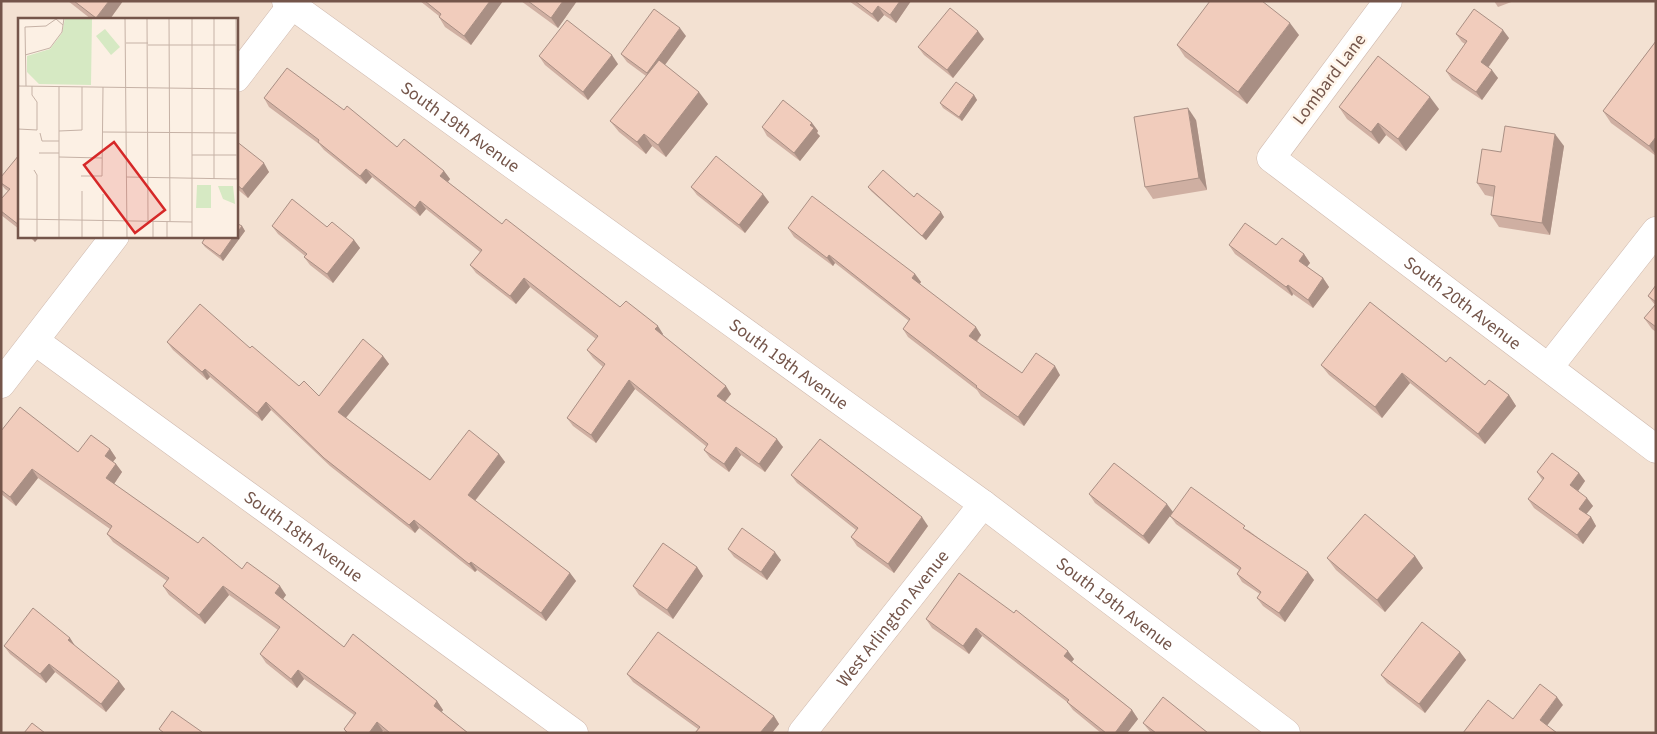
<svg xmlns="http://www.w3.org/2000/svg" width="1657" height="734" font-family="'Source Sans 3',sans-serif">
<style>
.residential{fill:#f3e1d2;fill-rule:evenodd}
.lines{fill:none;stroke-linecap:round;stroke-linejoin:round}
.minor-casing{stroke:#cfb9ae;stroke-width:29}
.minor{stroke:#fff;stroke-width:28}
.wall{fill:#cfafa2}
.shaded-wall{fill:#a98f84}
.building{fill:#f1ccbc;stroke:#a98f84}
.labels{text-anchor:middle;stroke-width:5;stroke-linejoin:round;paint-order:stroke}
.street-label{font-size:18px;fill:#74554a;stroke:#fff5ea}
.inset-road{fill:none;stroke:#c6b2a6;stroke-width:1}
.view{fill:#d62828;fill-opacity:0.15;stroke:#d62828;stroke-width:2.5}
.inset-edge{fill:none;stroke:#74554a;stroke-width:2.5}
</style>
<rect width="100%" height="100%" fill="#fcf0e4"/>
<!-- residential -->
<path class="residential" d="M1 1H1656V733H1ZM19 19H236V236H19Z"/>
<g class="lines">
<defs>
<g id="minor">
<path id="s1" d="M286 1 983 504 1286 733"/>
<path id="s2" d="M1388 1 1271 158 1656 449"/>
<polyline points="236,78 295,1"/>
<path id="s3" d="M35 341 574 733"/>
<polyline points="1549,367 1656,231"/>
<polyline points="1,384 115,236"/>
<path id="s4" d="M802 733 983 504"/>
</g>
</defs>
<!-- minor casing -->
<use href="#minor" class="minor-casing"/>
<!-- minor -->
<use href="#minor" class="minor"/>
</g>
<!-- wall -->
<g class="wall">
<polygon points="68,1 123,1 110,19 91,19"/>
<polygon points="420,1 503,1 471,45 445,27 439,17 439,16"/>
<polygon points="521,1 577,1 558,28"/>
<polygon points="849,1 911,1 896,23 884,15 878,22"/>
<polygon points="1494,1 1514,1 1498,7"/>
<polygon points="1456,34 1509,38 1488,68 1498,78 1482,100 1452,80 1446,71 1465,44 1462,42"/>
<polygon points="1299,35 1247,104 1185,57 1177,45"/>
<polygon points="686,36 665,65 708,104 666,157 652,146 646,154 619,132 610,121 646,76 627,62 621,54"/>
<polygon points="984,39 953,78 924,55 918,47"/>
<polygon points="1656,41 1656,156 1611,123 1603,111"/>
<polygon points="539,56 618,64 588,100 545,65"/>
<polygon points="974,95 977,100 962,121 943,108 940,103"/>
<polygon points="264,98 344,110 397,147 444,171 450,179 448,182 502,224 620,307 663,334 663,335 731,394 725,402 783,447 765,472 741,455 729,472 710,458 704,450 707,447 635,389 596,443 573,426 567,418 603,367 593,358 587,350 596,339 530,287 516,304 476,273 470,265 480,252 426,209 420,216 372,177 366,184 324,150 319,144 269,107"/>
<polygon points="1339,107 1439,109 1406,151 1386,135 1379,144 1347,119"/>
<polygon points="1196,120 1207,190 1153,199 1145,187"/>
<polygon points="812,123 818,131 817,133 820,136 800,161 767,136 762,127"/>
<polygon points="236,141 269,172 248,198 236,188"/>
<polygon points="1564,146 1550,235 1499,227 1491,215 1494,197 1485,195 1477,183 1501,152"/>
<polygon points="19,155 19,229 1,215 1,199 8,191 5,189 1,184 1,177"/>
<polygon points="691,187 769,202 745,233 697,195"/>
<polygon points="868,187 914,197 944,217 926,240 871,191"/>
<polygon points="242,226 245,231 223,261 205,247 202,243"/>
<polygon points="272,226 327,227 354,240 360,248 333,283 310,265 304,257 305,256 278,234"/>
<polygon points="788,228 915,274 921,282 920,284 981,335 977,342 1022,373 1060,375 1024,426 981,396 977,390 908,337 903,329 909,321 835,263 833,266 794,237"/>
<polygon points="28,236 40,236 35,242"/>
<polygon points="1229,245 1276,245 1304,254 1310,263 1307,267 1323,278 1329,287 1313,308 1293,294 1292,296 1235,254"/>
<polygon points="1656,285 1656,332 1652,329 1644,318 1655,305 1648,296"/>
<polygon points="167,342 250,348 299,386 319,396 383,356 389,364 346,418 430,480 499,454 505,462 475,501 570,573 576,581 546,621 477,570 475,572 419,528 415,533 330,466 271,410 262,421 210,377 207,380 173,350"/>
<polygon points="1446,362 1485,385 1509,395 1516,406 1485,444 1410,383 1382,418 1329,375 1321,365"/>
<polygon points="1,431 78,452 110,449 116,458 113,462 116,464 122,472 114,484 198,543 286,595 283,599 344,647 437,701 443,710 441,712 468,733 385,733 383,731 381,733 346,733 344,729 354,715 304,679 297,688 266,663 260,654 278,630 229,595 205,624 169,595 163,586 167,581 113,542 107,534 110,529 38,478 16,506 1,494"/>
<polygon points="1537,472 1579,473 1585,481 1578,491 1593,506 1586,514 1591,517 1596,526 1583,544 1534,508 1528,499 1543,481"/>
<polygon points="791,475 928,526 894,573 857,546 851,537 856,530 797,483"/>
<polygon points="1089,494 1173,512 1248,530 1314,580 1285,622 1263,606 1257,598 1260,594 1242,582 1237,574 1239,570 1176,524 1170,516 1149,544 1095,503"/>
<polygon points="728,549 781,560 767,580 734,557"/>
<polygon points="1415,556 1423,568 1385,612 1336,570 1327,558"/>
<polygon points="697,567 703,576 673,619 639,595 633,586"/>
<polygon points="959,573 1074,659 1072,662 1132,710 1138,719 1127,733 1101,733 1073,710 1067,702 982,636 969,654 932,628 926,619"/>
<polygon points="70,638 75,646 125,689 106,712 55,672 46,683 10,654 4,646"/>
<polygon points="1460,652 1466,660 1425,713 1387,683 1381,675"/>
<polygon points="627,674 774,716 779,724 772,733 695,733 698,729 633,682"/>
<polygon points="1143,723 1208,733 1151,733"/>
</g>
<!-- shaded-wall -->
<g class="shaded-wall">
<polygon points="109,1 123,1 110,19 96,19 96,18"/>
<polygon points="490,1 503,1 471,45 464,36"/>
<polygon points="563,1 577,1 558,28 551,18"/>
<polygon points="900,1 911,1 896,23 890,15"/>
<polygon points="878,6 884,15 878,22 872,14"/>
<polygon points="1290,23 1299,35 1247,104 1238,92"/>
<polygon points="680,28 686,36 653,81 647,73"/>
<polygon points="1503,30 1509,38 1486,70 1481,62"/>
<polygon points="978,31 984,39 953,78 947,70"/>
<polygon points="612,55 618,64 588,100 583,92"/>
<polygon points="1492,70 1498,78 1482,100 1476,92"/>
<polygon points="699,92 708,104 666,157 658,145"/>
<polygon points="974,95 977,100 962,121 959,117"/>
<polygon points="1430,97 1439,109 1406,151 1398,139"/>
<polygon points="1188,108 1196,120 1207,190 1199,178"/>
<polygon points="812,123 818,131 817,133 820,136 800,161 794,153"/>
<polygon points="1378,123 1386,135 1379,144 1371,132"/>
<polygon points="644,134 652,146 646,154 637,142"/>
<polygon points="1555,134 1564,146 1550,235 1542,223"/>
<polygon points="1656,137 1656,155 1649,146"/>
<polygon points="264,163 269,172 248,198 242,189"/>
<polygon points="366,169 372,177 366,184 360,176"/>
<polygon points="444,171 450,179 446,184 440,176"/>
<polygon points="763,194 769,202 745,233 739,225"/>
<polygon points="420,201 426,209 420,216 415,208"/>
<polygon points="941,212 944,217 926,240 922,236"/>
<polygon points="242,226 245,231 223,261 220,256 234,236 236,236 236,234"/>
<polygon points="31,236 40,236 35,242"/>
<polygon points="354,240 360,248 333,283 327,274"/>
<polygon points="1304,254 1310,263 1305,269 1299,261"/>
<polygon points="829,255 835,263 833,266 827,258"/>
<polygon points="915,274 921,282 918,286 912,278"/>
<polygon points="524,278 530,287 516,304 510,296"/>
<polygon points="1323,278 1329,287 1313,308 1308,300"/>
<polygon points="1288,285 1293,294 1292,296 1286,287"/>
<polygon points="658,326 663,334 661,337 655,329"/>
<polygon points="976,327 981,335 974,344 969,336"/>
<polygon points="383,356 389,364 344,420 338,412"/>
<polygon points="1055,366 1060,375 1024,426 1018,417"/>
<polygon points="205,369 210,377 207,380 202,372"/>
<polygon points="1402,373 1410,383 1382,418 1375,407"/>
<polygon points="629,380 635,389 596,443 591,435"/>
<polygon points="726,386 731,394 723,404 717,396"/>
<polygon points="1509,395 1516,406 1485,444 1478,434"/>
<polygon points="266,402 271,410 262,421 257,413"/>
<polygon points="777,439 783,447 765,472 759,464"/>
<polygon points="736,447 741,455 729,472 724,464"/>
<polygon points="110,449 116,458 111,464 105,456"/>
<polygon points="499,454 505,462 473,503 468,495"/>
<polygon points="116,464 122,472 112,487 106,478"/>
<polygon points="32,469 38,478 16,506 10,497"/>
<polygon points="1579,473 1585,481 1576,494 1570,485"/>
<polygon points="1587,498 1593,506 1584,517 1579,509"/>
<polygon points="1167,504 1173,512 1149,544 1143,536"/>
<polygon points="922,517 928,526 894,573 888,564"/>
<polygon points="1591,517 1596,526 1583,544 1577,535"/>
<polygon points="414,520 419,528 415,533 409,525"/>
<polygon points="775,552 781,560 767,580 761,572"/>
<polygon points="1415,556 1423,568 1385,612 1377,600"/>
<polygon points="471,562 477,570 475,572 469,564"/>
<polygon points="697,567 703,576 673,619 667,610"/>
<polygon points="1308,572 1314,580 1285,622 1279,613"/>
<polygon points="570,573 576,581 546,621 541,613"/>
<polygon points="223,586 229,595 205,624 199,615"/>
<polygon points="280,586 286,595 281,602 275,593"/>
<polygon points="976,628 982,636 969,654 963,646"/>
<polygon points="70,638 75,646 68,640"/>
<polygon points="1068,651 1074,659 1070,664 1064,656"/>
<polygon points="1460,652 1466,660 1425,713 1419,704"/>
<polygon points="49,664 55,672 46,683 40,674"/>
<polygon points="298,670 304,679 297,688 291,679"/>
<polygon points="119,681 125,689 106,712 101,704"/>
<polygon points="1557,697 1563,705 1546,727 1540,720"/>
<polygon points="437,701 443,710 440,715 434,706"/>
<polygon points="1132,710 1138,719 1127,733 1115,733"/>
<polygon points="774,716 779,724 772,733 760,733"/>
<polygon points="377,722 383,731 381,733 369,733"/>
</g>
<!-- building -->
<g class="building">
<polygon points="74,1 109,1 96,18"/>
<polygon points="425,1 490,1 464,36 439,17 441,14"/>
<polygon points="528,1 563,1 551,18"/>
<polygon points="855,1 900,1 890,15 878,6 872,14"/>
<polygon points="1210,1 1262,1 1290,23 1238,92 1177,45"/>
<polygon points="950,8 978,31 947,70 918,47"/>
<polygon points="654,9 680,28 647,73 621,54"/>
<polygon points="1474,9 1503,30 1481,62 1492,70 1476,92 1446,71 1467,41 1456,34"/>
<polygon points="567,20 612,55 583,92 539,56"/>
<polygon points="1656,41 1656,137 1649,146 1603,111"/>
<polygon points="1378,56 1430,97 1398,139 1378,123 1371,132 1339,107"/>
<polygon points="659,60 699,92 658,145 644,134 637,142 610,121"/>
<polygon points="287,68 344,110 347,106 397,147 404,139 444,171 440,176 502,224 506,219 620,307 626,301 658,326 655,329 726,386 717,396 777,439 759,464 736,447 724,464 704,450 708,444 629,380 591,435 567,418 605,364 587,350 598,336 524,278 510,296 470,265 482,250 420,201 415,208 366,169 360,176 318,142 319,140 264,98"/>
<polygon points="956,82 974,95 959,117 940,103"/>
<polygon points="783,100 812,123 810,125 814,128 794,153 762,127"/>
<polygon points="1188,108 1199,178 1145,187 1134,117"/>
<polygon points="1505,126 1555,134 1542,223 1491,215 1495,186 1477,183 1482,149 1501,152"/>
<polygon points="236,141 264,163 242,189 236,184"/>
<polygon points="19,155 19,225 1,211 1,199 10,189 1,183 1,177"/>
<polygon points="716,156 763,194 739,225 691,187"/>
<polygon points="883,170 914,197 917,193 941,212 922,236 868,187"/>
<polygon points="812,196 915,274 912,278 976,327 969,336 1022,373 1036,353 1055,366 1018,417 976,387 977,386 903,329 910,319 829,255 827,258 788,228"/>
<polygon points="292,199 327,227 332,222 354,240 327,274 304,257 307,254 272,226"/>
<polygon points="236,223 242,226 236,234"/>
<polygon points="1245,223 1276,245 1282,238 1304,254 1299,261 1323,278 1308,300 1288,285 1286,287 1229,245"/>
<polygon points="206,236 234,236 220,256 202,243"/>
<polygon points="1656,285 1656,302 1648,296"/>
<polygon points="1370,302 1446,362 1450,357 1485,385 1489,380 1509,395 1478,434 1402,373 1375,407 1321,365"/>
<polygon points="200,304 250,348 252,346 299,386 304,381 319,396 363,339 383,356 338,412 430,480 469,430 499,454 468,495 570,573 541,613 471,562 469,564 414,520 409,525 324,458 266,402 257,413 205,369 202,372 167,342"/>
<polygon points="1656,304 1656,327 1644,318"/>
<polygon points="20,407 78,452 91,435 110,449 105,456 116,464 106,478 198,543 203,537 242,569 247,562 280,586 275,593 344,647 353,634 437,701 434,706 468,733 390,733 377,722 369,733 348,733 344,729 356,713 298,670 291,679 260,654 280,627 223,586 199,615 163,586 169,578 107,534 112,526 32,469 10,497 1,490 1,431"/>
<polygon points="820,439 922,517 888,564 851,537 858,528 791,475"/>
<polygon points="1552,453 1579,473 1570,485 1587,498 1579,509 1591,517 1577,535 1528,499 1544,478 1537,472"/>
<polygon points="1114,463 1167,504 1143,536 1089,494"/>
<polygon points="1191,487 1245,526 1243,528 1308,572 1279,613 1257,598 1261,592 1237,574 1241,568 1170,516"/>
<polygon points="1365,514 1415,556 1377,600 1327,558"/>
<polygon points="742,528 775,552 761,572 728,549"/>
<polygon points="663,543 697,567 667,610 633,586"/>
<polygon points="959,573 1014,613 1016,610 1068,651 1064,656 1132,710 1115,733 1106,733 1067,702 1069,700 976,628 963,646 926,619"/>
<polygon points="33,608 70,638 68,640 119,681 101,704 49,664 40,674 4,646"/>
<polygon points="1422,622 1460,652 1419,704 1381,675"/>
<polygon points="658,632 774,716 760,733 695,733 700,727 627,674"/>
<polygon points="1540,684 1557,697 1540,720 1557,733 1463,733 1488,700 1513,719"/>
<polygon points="1163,697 1208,733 1156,733 1143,723"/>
<polygon points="172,711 202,732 202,733 164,733 159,729"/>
<polygon points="32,723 45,733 24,733"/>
</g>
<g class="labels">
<!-- street labels -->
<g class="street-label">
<text transform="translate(1329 79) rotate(-53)" y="6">Lombard Lane</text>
<text dy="6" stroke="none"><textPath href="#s1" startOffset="215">South 19th Avenue</textPath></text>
<text dy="6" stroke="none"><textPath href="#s2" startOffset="436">South 20th Avenue</textPath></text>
<text dy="6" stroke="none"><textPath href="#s1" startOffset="620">South 19th Avenue</textPath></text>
<text dy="6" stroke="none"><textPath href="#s3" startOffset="332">South 18th Avenue</textPath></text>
<text dy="6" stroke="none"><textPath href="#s1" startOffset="1025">South 19th Avenue</textPath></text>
<text dy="6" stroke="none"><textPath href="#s4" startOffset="146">West Arlington Avenue</textPath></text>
</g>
</g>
<!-- overview -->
<g transform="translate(18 18)">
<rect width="220" height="220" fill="#fcf0e4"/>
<path d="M47 0H74L73 67 21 66 9 54V38L32 31 44 15ZM87 11 102 29 93 37 78 18ZM179 167H193V190H178ZM200 168H215L217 186 205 181Z" fill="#d6e9c3"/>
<path class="inset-road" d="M107 0 109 220M129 0 130 203M151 0 152 203M174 0V220M196 0V161M218 0 219 161M108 25H130M130 27H218M7 37 32 30 44 14 46 0M0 68 220 71M8 68 7 9 28 8 38 1 45 7M0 111 19 112V84L14 77V68M41 113 64 112V69M85 114 220 115M22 115 24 123H41M21 135H41M174 137H220M41 139 84 140M16 152 19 157V220M63 158H84L85 69M108 159 220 161M0 201 174 204M135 203V220M149 203V220M41 220V68M64 220V173M85 220V176"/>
<path class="view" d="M96 124 147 192 117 215 66 147Z"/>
<rect width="220" height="220" class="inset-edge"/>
</g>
<!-- border -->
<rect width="1657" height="734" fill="none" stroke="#74554a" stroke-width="5"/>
</svg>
